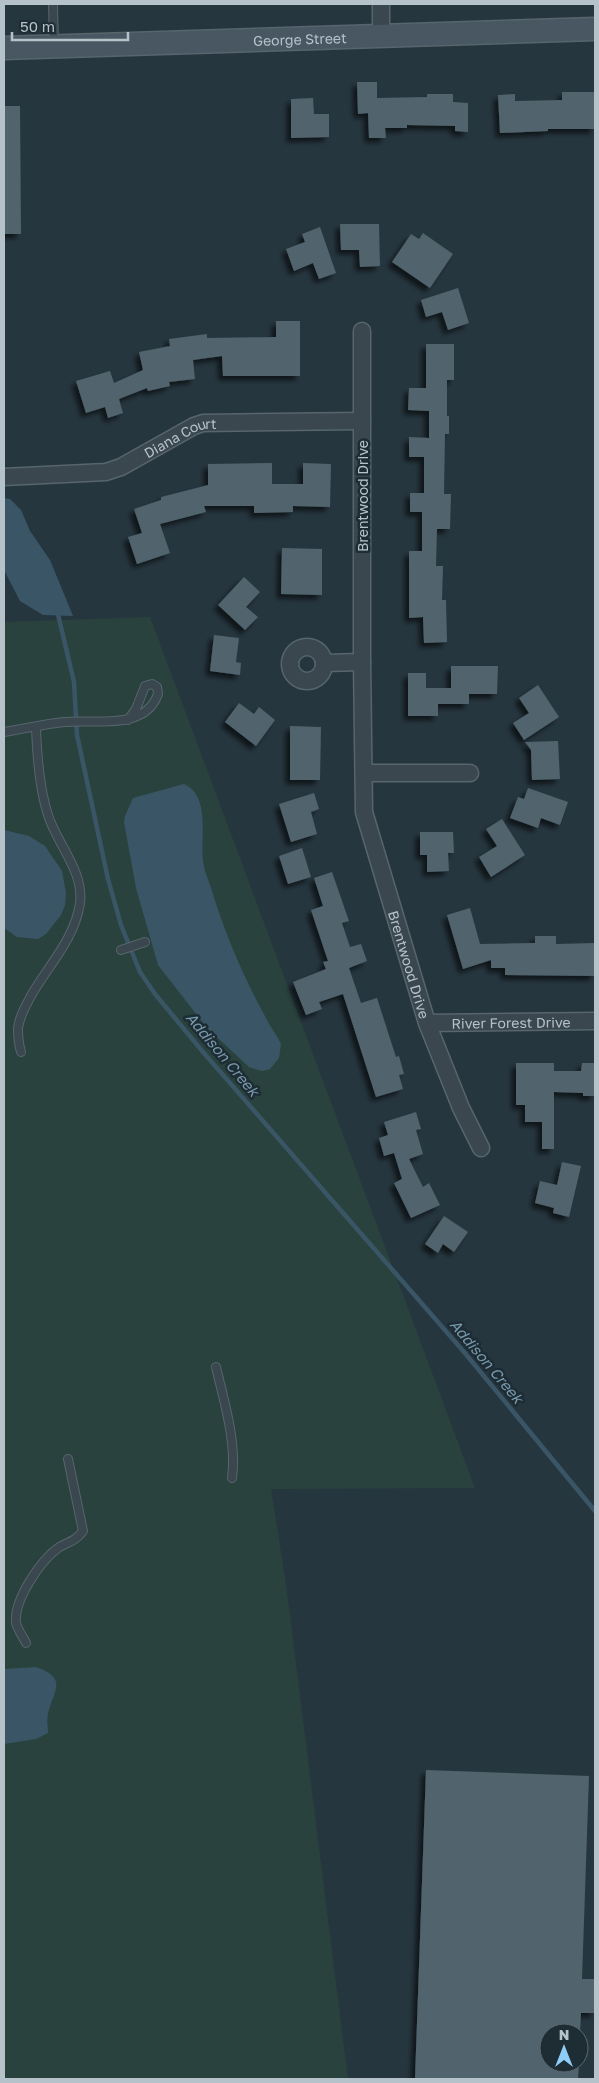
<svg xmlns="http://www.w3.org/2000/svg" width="599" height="2083" font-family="'Golos Text',sans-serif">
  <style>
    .green { fill: #29423e }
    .water { fill: #3a5666 }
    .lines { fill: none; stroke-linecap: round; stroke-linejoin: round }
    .stream { stroke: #3a5666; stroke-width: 4.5 }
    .building { fill: #51636c; filter: url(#shadow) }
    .lane-casing { stroke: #57656d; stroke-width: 10 }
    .street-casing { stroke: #57656d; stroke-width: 19 }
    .secondary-casing { stroke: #57656d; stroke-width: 25 }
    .lane { stroke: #3a474f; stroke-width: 8 }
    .street { stroke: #3a474f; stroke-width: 16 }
    .secondary { stroke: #485762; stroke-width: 22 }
    .labels { text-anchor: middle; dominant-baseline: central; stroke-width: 5; stroke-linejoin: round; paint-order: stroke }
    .street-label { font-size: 14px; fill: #b6c2ca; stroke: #1e2c34 }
    .water-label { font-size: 15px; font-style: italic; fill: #7799ac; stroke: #1e2c34 }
  </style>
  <defs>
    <filter id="shadow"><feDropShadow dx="-4.5" dy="4.5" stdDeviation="2.5" flood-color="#0009"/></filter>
  </defs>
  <rect width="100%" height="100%" fill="#26363f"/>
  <path class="green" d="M 150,617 L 475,1488 L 271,1489 L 286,1584 L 348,2079 L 4,2079 L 4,622 Z"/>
  <g class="water">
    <path d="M 4,498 L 10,499 L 21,510 L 30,531 L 50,560 L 73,616 L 43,615 L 20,601 L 4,570 Z"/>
    <path d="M 184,784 C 211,796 200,838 203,861 C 204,871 209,881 212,891 C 225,934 244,978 266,1018 C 270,1027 277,1035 281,1044 L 279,1058 L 270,1069 L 262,1071 L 249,1067 L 207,1028 L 158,965 L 136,888 L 124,822 L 125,816 L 133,798 Z"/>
    <path d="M 4,830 L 29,836 L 45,846 L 62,871 L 66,893 L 65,905 L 61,915 L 46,934 L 38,939 L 17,937 L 4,928 Z"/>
    <path d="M 36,1667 C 66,1678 56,1687 49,1710 C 46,1717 48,1725 48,1733 L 36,1739 L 4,1744 L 4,1669 Z"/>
  </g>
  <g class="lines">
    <path class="stream" d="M 57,610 L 74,682 L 77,735 L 108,879 L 121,925 L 140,972 L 155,994 L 203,1052 L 464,1352 L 595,1511"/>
  </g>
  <g class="building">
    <path d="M 357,82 L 377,82 L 377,98 L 427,97 L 427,94 L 453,94 L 453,102 L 468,103 L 468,132 L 455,131 L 455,126 L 407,125 L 407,128 L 385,128 L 386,138 L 369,138 L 368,113 L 358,114 Z"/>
    <path d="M 562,92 L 595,92 L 595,129 L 548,129 L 548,131 L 500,133 L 498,95 L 515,94 L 515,101 L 562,100 Z"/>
    <path d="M 313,98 L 314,114 L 329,114 L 329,137 L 291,138 L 291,99 Z"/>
    <path d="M 4,106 L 20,106 L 21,234 L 4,234 Z"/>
    <path d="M 340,224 L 379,224 L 380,266 L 360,267 L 359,250 L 341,250 Z"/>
    <path d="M 320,227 L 336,273 L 319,279 L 313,263 L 294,271 L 286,249 L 305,242 L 302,234 Z"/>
    <path d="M 423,233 L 453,254 L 430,288 L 392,262 L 411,234 L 419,239 Z"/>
    <path d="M 458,288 L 469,323 L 448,330 L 442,312 L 426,317 L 421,300 Z"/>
    <path d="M 276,321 L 300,321 L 300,376 L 223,376 L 222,356 L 193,360 L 195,379 L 169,382 L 170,386 L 148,391 L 147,388 L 119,399 L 123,413 L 108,418 L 105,407 L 86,413 L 76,381 L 110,371 L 114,383 L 143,370 L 139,352 L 170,346 L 169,339 L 207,334 L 207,338 L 276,337 Z"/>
    <path d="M 426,344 L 454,344 L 454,380 L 447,380 L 447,416 L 449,416 L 449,434 L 445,434 L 444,494 L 451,494 L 450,529 L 437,529 L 436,566 L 443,566 L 442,600 L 446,600 L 447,642 L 424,643 L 423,617 L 409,618 L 409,551 L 422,551 L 422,512 L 410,512 L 410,493 L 424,493 L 424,457 L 409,457 L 409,437 L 429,438 L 429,411 L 408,410 L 409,388 L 426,388 Z"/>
    <path d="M 272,463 L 272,484 L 303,484 L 303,463 L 331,464 L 330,507 L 293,506 L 293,512 L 254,513 L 254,506 L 204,506 L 206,512 L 160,524 L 170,553 L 137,564 L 128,537 L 142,533 L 134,509 L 161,500 L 161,497 L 208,485 L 208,464 Z"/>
    <path d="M 282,548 L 322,549 L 322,595 L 281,594 Z"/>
    <path d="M 244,577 L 260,592 L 246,607 L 258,617 L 245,630 L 218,605 Z"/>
    <path d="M 214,635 L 239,638 L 236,662 L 241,663 L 240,675 L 210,671 Z"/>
    <path d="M 451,666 L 498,666 L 497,694 L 469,694 L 469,704 L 438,704 L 438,716 L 408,716 L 408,673 L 426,673 L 426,688 L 451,688 Z"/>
    <path d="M 538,685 L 559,717 L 524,740 L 513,723 L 529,713 L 519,698 Z"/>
    <path d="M 239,703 L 254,714 L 259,707 L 275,720 L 256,746 L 225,722 Z"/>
    <path d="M 290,726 L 321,727 L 320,780 L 290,780 Z"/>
    <path d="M 558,741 L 560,779 L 532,780 L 531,750 L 525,742 Z"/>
    <path d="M 528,788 L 568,802 L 560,825 L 541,818 L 538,828 L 510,818 L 518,797 L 524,799 Z"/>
    <path d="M 314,793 L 319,809 L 311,812 L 317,834 L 291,842 L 279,804 Z"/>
    <path d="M 502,819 L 525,855 L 491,877 L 479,857 L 497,846 L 486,829 Z"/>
    <path d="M 420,832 L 453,832 L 454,853 L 448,853 L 449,871 L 427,872 L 427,855 L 420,855 Z"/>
    <path d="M 302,848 L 311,877 L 288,884 L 279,856 Z"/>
    <path d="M 332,872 L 349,921 L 342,923 L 350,947 L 361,944 L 367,961 L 349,968 L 361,1003 L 377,998 L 396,1057 L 399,1056 L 404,1074 L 399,1075 L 403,1089 L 376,1097 L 343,994 L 319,1002 L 322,1009 L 306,1015 L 293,982 L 326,969 L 323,962 L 328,961 L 311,910 L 323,906 L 314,878 Z"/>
    <path d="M 470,908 L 480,944 L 535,943 L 535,936 L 556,936 L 556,944 L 595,943 L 595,976 L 505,975 L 505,968 L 491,968 L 491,960 L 463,969 L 447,915 Z"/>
    <path d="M 516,1063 L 554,1063 L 554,1071 L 581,1071 L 582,1063 L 595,1063 L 595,1096 L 583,1096 L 583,1093 L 554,1092 L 554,1149 L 542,1149 L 542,1122 L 525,1122 L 525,1105 L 516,1105 Z"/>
    <path d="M 416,1112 L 421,1129 L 416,1130 L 423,1154 L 409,1159 L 423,1187 L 429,1183 L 440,1205 L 411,1218 L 394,1183 L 402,1179 L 394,1153 L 384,1156 L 379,1138 L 388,1135 L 384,1122 Z"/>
    <path d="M 562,1162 L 581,1166 L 569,1217 L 553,1213 L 554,1208 L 535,1203 L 540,1181 L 557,1185 Z"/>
    <path d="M 444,1216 L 468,1232 L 454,1252 L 443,1244 L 438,1253 L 425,1244 Z"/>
    <path d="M 426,1770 L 589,1776 L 582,1979 L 595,1979 L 595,2013 L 581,2013 L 580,2033 L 549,2033 L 549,2063 L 579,2063 L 578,2079 L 415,2079 Z"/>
  </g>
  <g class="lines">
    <g class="lane-casing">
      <g id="lane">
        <path d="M 53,4 L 54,45"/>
        <path d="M 4,732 C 24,729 44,724 65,722 C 95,719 145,731 158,694 L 157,687 L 152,684 L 145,686 L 136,709 L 128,720"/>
        <path d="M 121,950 L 145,942"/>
        <path d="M 21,1052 C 19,1045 18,1037 18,1029 C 19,1017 26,1005 32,994 C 49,965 75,938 80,903 C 84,871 57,844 48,815 C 39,788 37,755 36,728"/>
        <path d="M 216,1367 C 224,1401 237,1443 232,1478"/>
        <path d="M 26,1643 C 23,1636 17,1630 16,1622 C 14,1600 40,1561 58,1548 C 68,1541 74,1543 83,1531 L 68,1459"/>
      </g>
    </g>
    <g class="street-casing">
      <g id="street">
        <path d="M 381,37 L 381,4"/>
        <path id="s1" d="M 362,331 L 362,662 L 364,812 L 427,1023 L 461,1108 L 481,1148"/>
        <path id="s2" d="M 4,477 L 106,472 L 121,467 L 194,426 L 203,423 L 362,421"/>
        <circle cx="307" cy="664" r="17"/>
        <path d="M 324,663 L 362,662"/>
        <path d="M 364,773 L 470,773"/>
        <path id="s3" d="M 427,1023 L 595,1021"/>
      </g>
    </g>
    <g class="secondary-casing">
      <g id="secondary">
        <path id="s4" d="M 4,48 L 595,29"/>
      </g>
    </g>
    <use href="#lane" class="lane"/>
    <use href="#street" class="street"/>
    <use href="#secondary" class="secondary"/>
  </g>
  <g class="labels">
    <g class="street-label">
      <text stroke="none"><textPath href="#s4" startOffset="296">George Street</textPath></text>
      <text stroke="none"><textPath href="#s2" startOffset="185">Diana Court</textPath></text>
      <text transform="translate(362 496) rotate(-90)">Brentwood Drive</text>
      <text stroke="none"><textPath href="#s1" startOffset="640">Brentwood Drive</textPath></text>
      <text stroke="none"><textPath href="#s3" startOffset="84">River Forest Drive</textPath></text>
    </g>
    <g class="water-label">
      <text transform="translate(223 1054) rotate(50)">Addison Creek</text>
      <text transform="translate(487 1361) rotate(50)">Addison Creek</text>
    </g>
  </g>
  <rect width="599" height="2083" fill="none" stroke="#b6c2ca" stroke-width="10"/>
  <g transform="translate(564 2048)"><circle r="24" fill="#1e2c34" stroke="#5b6870"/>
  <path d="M0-4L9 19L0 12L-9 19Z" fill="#8fcdf6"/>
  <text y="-8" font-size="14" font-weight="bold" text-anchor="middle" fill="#b6c2ca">N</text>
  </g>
  <path d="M12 32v8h116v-8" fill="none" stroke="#b6c2ca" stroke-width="2.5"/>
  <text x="20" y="32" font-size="15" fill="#b6c2ca" stroke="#1e2c34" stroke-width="4" paint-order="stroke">50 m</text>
</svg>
